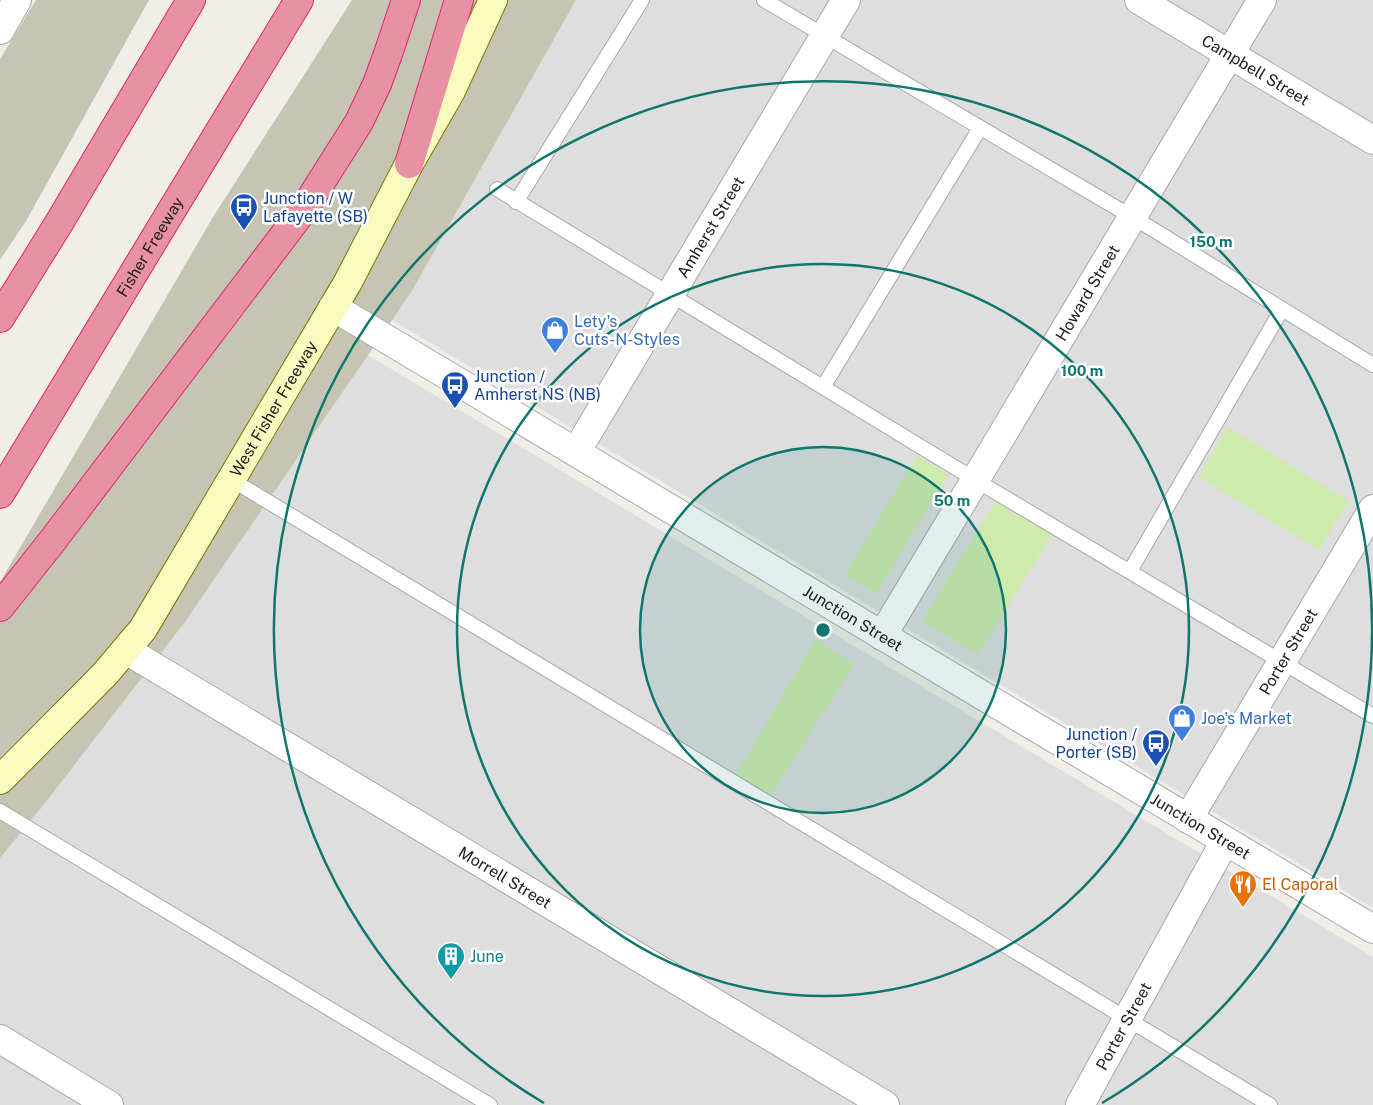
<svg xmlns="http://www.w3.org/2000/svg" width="1373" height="1105" font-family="'Public Sans',sans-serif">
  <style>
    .residential { fill: #dfdede }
    .construction { fill: #c6c5b3 }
    .grass { fill: #ceebae }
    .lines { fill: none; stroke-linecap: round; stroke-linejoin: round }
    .service-casing { stroke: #a8a8a8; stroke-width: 16 }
    .minor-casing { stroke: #a8a8a8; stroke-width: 30 }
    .tertiary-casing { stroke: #a8a8a8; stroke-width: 30 }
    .secondary-casing { stroke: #737b05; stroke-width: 30 }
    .motorway-casing { stroke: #dc286c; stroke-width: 30 }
    .service { stroke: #fff; stroke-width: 14 }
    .minor { stroke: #fff; stroke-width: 28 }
    .tertiary { stroke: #fff; stroke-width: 28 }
    .secondary { stroke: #f9fabd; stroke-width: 28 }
    .motorway { stroke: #e890a4; stroke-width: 28 }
    .ring { fill: none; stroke: #0f766e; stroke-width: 2.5 }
    .labels { text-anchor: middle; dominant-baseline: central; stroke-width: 5; stroke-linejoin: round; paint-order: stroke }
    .street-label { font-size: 16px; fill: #212121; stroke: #fff }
    .transit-label { font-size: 16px; fill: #164399; stroke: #fff; text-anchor: start }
    .shop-label { font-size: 16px; fill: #366cbe; stroke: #fff; text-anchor: start }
    .food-label { font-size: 16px; fill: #c56008; stroke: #fff; text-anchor: start }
    .culture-label { font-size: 16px; fill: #0d838f; stroke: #fff; text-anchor: start }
    .centre { fill: #0f766e; stroke: #fff; stroke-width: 2.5 }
    .ring-label { font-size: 15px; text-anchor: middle; font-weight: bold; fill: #0f766e; stroke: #fff; stroke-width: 5; stroke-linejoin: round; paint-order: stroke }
  </style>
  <rect width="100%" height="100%" fill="#f1eee8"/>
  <g class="residential">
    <path d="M 576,0 L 1373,0 L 1373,908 L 392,320 L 412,291 Z"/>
    <path d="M 368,355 L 1373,957 L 1373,1105 L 0,1105 L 0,858 L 42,807 L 185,622 Z"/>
  </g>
  <g class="construction">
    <path d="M 36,0 L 149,0 L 26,221 L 0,260 L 0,59 Z"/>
    <path d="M 352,0 L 576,0 L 412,291 L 185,622 L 42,807 L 0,858 L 0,582 L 213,217 Z"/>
  </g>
  <g class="grass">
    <path d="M 1228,427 L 1349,501 L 1319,550 L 1198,477 Z"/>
    <path d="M 917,455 L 948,474 L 876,594 L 845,575 Z"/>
    <path d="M 996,501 L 1052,535 L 978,655 L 922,621 Z"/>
    <path d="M 816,639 L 855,664 L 770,796 L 736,774 Z"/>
  </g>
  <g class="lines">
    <g class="service-casing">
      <g id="service">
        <path d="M 764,0 L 1149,227 L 1373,365"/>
        <path d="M 497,189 L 992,490 L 1373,716"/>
        <path d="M 516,202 L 642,0"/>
        <path d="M 823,387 L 980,128"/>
        <path d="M 232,480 L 1270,1105"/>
        <path d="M 1130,571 L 1282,309"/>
        <path d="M 0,811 L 490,1105"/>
      </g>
    </g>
    <g class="minor-casing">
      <g id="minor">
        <path id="s1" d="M 1139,0 L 1373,140"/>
        <path d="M 0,30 L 17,0"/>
        <path id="s2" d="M 576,452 L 846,0"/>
        <path id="s3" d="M 882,636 L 1262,0"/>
        <path id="s4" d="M 126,650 L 885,1105"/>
        <path id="s5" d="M 1188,819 L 1373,509"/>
        <path d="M 0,1039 L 109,1105"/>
        <path id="s6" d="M 1080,1105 L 1225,841"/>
      </g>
    </g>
    <g class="tertiary-casing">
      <g id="tertiary">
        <path id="s7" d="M 333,307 L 1373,929"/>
      </g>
    </g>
    <g class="secondary-casing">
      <g id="secondary">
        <path id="s8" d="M 0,780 L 105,674 L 143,629 L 348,282 L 409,164 L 451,91 L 493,0"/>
      </g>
    </g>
    <g class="motorway-casing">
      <g id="motorway">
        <path d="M 409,164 L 459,0"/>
        <path d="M 0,318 L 59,223 L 191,0"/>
        <path id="s9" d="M 0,494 L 299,0"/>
        <path d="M 0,607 L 53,540 L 304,209 L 359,122 L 377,84 L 389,51 L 406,0"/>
      </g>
    </g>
    <use href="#service" class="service"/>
    <use href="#minor" class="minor"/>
    <use href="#tertiary" class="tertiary"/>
    <use href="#secondary" class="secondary"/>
    <use href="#motorway" class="motorway"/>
  </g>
  <circle cx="823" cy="630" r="183" fill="#0f766e" fill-opacity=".12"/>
  <g class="ring">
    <circle cx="823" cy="630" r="183"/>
    <circle cx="823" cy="630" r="366"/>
    <path d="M544 1103A549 549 0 1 1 1102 1103"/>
  </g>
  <defs>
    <g id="bus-pin" transform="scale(1.4375)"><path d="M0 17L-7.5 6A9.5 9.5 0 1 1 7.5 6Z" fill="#1a4fb4" stroke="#fff"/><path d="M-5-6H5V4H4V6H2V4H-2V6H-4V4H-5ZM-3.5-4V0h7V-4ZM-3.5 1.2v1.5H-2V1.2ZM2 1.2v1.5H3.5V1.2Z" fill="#fff"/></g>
    <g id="shop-pin" transform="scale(1.4375)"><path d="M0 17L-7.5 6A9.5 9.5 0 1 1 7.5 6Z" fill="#3f7fe0" stroke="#fff"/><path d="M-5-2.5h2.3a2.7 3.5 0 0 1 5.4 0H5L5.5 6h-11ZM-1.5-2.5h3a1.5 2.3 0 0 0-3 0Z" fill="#fff"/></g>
    <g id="restaurant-pin" transform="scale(1.4375)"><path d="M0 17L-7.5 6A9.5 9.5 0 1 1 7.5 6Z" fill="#e8710a" stroke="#fff"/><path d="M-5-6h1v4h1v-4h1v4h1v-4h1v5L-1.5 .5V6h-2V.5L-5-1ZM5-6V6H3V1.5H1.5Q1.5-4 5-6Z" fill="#fff"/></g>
    <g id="building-pin" transform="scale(1.4375)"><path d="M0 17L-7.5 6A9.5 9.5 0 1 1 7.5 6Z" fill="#0f9aa8" stroke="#fff"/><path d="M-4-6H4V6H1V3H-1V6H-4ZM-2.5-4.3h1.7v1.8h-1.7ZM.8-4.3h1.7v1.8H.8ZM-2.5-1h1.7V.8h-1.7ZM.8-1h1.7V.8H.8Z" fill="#fff"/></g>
  </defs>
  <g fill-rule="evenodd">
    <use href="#bus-pin" x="244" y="207"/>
    <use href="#shop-pin" x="555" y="330"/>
    <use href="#bus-pin" x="455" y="385"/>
    <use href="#shop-pin" x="1182" y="718"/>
    <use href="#bus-pin" x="1156" y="743"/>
    <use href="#restaurant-pin" x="1243" y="884"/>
    <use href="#building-pin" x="451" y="956"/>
  </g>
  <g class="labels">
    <g class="street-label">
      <text stroke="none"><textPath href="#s1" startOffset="136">Campbell Street</textPath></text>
      <text stroke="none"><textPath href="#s2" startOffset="262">Amherst Street</textPath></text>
      <text stroke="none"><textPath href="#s9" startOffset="289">Fisher Freeway</textPath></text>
      <text stroke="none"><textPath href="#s3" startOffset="400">Howard Street</textPath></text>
      <text stroke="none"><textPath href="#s8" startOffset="464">West Fisher Freeway</textPath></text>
      <text stroke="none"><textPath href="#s7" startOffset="606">Junction Street</textPath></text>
      <text stroke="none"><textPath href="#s5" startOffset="195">Porter Street</textPath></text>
      <text stroke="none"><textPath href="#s7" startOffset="1011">Junction Street</textPath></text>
      <text stroke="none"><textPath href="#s4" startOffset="442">Morrell Street</textPath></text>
      <text stroke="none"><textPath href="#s6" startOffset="90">Porter Street</textPath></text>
    </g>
    <g class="transit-label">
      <text x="263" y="198">Junction / W<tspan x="263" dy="18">Lafayette (SB)</tspan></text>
      <text x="474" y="376">Junction /<tspan x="474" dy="18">Amherst NS (NB)</tspan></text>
      <text x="1137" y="734" text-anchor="end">Junction /<tspan x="1137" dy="18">Porter (SB)</tspan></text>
    </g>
    <g class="shop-label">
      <text x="574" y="321">Lety's<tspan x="574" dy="18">Cuts-N-Styles</tspan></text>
      <text x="1201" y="718">Joe's Market</text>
    </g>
    <g class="food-label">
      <text x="1262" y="884">El Caporal</text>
    </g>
    <g class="culture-label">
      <text x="470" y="956">June</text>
    </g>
  </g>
  <circle cx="823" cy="630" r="8" class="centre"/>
  <g class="ring-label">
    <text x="1211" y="247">150 m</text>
    <text x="1082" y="376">100 m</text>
    <text x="952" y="506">50 m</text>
  </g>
</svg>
